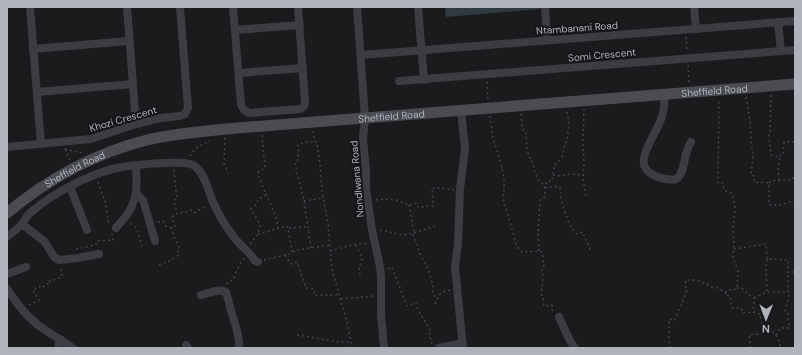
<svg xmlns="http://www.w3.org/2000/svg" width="802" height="355" font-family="'DM Sans',sans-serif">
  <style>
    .water { fill: #303b41 }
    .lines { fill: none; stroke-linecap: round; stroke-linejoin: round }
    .path { stroke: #424449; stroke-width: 1.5; stroke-dasharray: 2 3; stroke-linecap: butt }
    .street { stroke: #3c3d42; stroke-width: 8 }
    .secondary { stroke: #4a4c52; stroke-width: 11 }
    .labels { text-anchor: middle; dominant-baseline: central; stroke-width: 4; stroke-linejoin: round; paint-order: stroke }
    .street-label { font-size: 10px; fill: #aeb3bc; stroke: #161618 }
  </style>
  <rect width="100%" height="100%" fill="#1b1b1d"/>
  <path class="water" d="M 445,7 L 541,7 L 541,9 L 446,17 Z"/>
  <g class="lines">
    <g class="path">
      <path d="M 686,37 L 687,51"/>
      <path d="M 688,65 L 689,83"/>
      <path d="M 487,82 L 488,100"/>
      <path d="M 771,95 L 770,133 L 769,135 L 771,155 L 780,157 L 781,155 L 783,155 L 784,142 L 795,142"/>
      <path d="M 746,97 L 750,120 L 751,133 L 751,139 L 753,155 L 751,175 L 754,176 L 754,182 L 769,183 L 769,205 L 779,205 L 790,202 L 795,202"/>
      <path d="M 584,109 L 583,146 L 584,163 L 583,178 L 586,197"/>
      <path d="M 521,114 L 522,127 L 525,133 L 526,133 L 527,149 L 529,157 L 532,160 L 535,173 L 539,181 L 544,185 L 545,187 L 560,187 C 561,203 566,221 576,234 L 583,232 C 585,241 589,243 590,251"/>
      <path d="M 490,116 C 491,123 492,131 493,138 C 497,152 503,166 504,181 C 505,189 501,201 506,208 L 517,247 L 522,252 L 539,251 L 542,252 L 544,266 L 542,268 L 543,280 L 541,293 L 542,298 L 543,299 L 544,306 L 552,305 L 552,310 L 554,312"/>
      <path d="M 313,131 L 315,141 L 317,144 L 320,164 L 322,191 L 328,223 L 331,261 L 333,273 L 347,322 L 352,348"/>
      <path d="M 225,138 L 224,164 L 228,173"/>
      <path d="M 65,149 L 83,153"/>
      <path d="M 65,149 L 70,160"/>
      <path d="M 190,156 L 196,148 L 209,141 L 209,140"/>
      <path d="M 174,170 C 175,180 176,189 177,199 L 174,200 L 177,213"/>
      <path d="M 553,175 L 556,176 L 573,174 L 583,175"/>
      <path d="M 779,180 L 778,168 L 780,157"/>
      <path d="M 98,182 L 105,201 L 109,225"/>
      <path d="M 769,183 L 771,181 L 791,180 L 793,179 L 793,177 L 795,177"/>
      <path d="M 266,194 L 276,217 L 278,228"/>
      <path d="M 376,200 L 384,199 L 396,200 L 409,205 L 417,203 L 418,207 L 433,206 L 432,188 L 441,188 L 454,190"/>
      <path d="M 304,201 L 318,199 L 323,197"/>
      <path d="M 409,205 L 414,232 L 413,234 L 421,256 L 428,268 L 433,286 L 433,293 L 435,297 L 437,299"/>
      <path d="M 158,222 L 163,221 L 166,226 L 172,228 L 175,226 L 172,217 C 178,212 183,213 191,210 L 194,213 L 206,206"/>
      <path d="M 131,223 L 137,229 L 142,246"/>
      <path d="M 289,228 L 306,227 L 308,225"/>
      <path d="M 380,230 L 398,234 L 407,235 L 436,226"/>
      <path d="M 258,234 L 287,226 L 288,228 L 292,252"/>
      <path d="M 250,244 L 258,234 L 260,224 L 251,209 L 257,204 L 258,200 L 266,194 L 258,175 L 259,171 L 265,168 L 262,135"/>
      <path d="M 356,245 L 362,257 L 362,261 L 359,267 L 360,275"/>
      <path d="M 311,248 L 304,201 L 295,164 L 298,162 L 297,159 L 299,153 L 298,145 L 303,143 L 315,141"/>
      <path d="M 734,249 L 766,244 L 767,259 L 788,260 L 788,272 L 795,272"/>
      <path d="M 77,250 L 77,249 L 95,245 L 98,243 L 98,241 L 113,240 L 112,234"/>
      <path d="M 330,251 L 352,245 L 367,243"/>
      <path d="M 539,251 L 538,233 L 540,200 L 545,197 L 545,187 L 547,181 L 552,181 L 554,166 L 560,160 L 562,157 L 565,143 L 567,141 L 569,121 L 566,110"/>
      <path d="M 285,255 L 291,264 L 297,262 L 306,288 L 314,289 L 314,295 L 339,295"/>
      <path d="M 264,260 L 289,254 L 292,252 L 297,250 L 330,245"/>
      <path d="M 159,265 L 169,261 L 179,255 L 178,250 L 179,247 L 174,237 L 172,228"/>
      <path d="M 388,269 L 392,267 L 407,306 L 416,303 L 418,310 L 430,329 L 430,332 L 429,332 L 432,344"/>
      <path d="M 227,284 L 228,282 L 234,279 C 234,274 241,262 244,258"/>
      <path d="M 737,288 L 742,288 L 751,297 L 754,298 L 754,302 L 753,312 L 760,314 L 761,322 C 769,328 781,337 780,348 L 781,348"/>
      <path d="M 767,291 L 766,268 L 767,259"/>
      <path d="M 726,292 L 725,295 L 730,296 L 732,308 L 741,308 L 743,313 L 753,312"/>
      <path d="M 754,298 L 767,292 L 788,292 L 788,272"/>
      <path d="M 341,299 L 373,296"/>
      <path d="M 435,304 C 439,294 440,292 451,290"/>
      <path d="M 29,305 L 39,300 L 33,290 L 39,286 L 41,288 L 48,284 L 47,282 L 62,277 L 61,267"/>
      <path d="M 297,335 L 340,342 L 350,342"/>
      <path d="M 776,335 L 780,328 L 789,328 L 788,314 L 785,311 L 789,296 L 788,292"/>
      <path d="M 671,348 L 669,340 L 669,319 L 675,320 L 687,290 L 685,286 L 686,280 L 692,280 L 699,281 L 702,283 L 707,284 L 711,287 L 715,287 L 726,292 L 727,290 L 734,290 L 737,288 L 738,271 L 733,258 L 734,245 L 733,227 L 735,209 L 734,199 L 731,193 L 724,190 L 723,183 L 718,183 L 719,100"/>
      <path d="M 751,348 L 749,335 L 765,333 L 771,330"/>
    </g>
    <g class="street">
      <path d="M 30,7 L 41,144"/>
      <path d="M 127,7 L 136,124"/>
      <path d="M 233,7 L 241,105 L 244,110 L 249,113 L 301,109 L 304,106 L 305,103 L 298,7"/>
      <path d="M 357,7 L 365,118 L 363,138 L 366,171 L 366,189 L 372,230 L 380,267 L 381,277 L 381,315 L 384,348"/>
      <path d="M 418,7 L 424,80"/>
      <path d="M 545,7 L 547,40"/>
      <path d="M 694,7 L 696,29"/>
      <path d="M 778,22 L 781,51"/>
      <path d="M 235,30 L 300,25"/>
      <path d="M 33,49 L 129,41"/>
      <path d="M 361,55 L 795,21"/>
      <path d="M 239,73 L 303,68"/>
      <path d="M 399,81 L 795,50"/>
      <path d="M 37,92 L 133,84"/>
      <path d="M 664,95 C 665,102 664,109 662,116 C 659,129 641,152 644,165 C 646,171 652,175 658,177 C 662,178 671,181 676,179 C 684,175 684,158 687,151 C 688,148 689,145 691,142"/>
      <path d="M 461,111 L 465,148 L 464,157 L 460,189 L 458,244 L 455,267 L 463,348"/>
      <path d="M 7,147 L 91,139 L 136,124 L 161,118 L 180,116 L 185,114 L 188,108 L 180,7"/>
      <path d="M 70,187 L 87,230"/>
      <path d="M 136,193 L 143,200 L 155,241"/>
      <path d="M 22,224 L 45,242 L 54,257 L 59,260 L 78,258 L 99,254"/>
      <path d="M 116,228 C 119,224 123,220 126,216 C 138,200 137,184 136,166"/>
      <path d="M 7,237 C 12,233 17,229 21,225 C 23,223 24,220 26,218 C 28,214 31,212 35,209 C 54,193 88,175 113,169 C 129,165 147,164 164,163 C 172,163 190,161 196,167 C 206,176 208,191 213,202 C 219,216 227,229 237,241 C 244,249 249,251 255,261 L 258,262"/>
      <path d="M 7,274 L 26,267"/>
      <path d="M 7,289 C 16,302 25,315 38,325 C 49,333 61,340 73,348"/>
      <path d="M 201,295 C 209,293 219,288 226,292 C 229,301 230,309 233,317 C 236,328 240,336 239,348"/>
      <path d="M 559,317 L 570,341 L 575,348"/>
      <path d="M 186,345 L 188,348"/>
      <path d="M 58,348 L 60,339"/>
      <path d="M 439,348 L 463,343"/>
    </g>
    <path class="secondary" id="s1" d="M 7,213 C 48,179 95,153 147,140 C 176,133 207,131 237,128 L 795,84"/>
  </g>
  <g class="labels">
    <g class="street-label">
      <text transform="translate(577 28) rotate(-4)">Ntambanani Road</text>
      <text transform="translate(602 55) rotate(-5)">Somi Crescent</text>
      <text stroke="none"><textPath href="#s1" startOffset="729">Sheffield Road</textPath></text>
      <text stroke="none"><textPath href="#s1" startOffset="405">Sheffield Road</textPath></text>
      <text transform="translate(123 119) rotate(-16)">Khozi Crescent</text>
      <text stroke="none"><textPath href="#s1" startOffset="81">Sheffield Road</textPath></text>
      <text transform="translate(357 179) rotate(-95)">Nondlwana Road</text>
    </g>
  </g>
  <rect width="802" height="355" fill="none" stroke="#aeb3bc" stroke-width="16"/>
  <g transform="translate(766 319) rotate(181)" stroke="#161618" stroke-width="3" paint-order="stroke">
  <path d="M0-3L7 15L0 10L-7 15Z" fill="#aeb3bc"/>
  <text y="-6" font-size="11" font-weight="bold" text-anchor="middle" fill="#aeb3bc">N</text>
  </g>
</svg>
